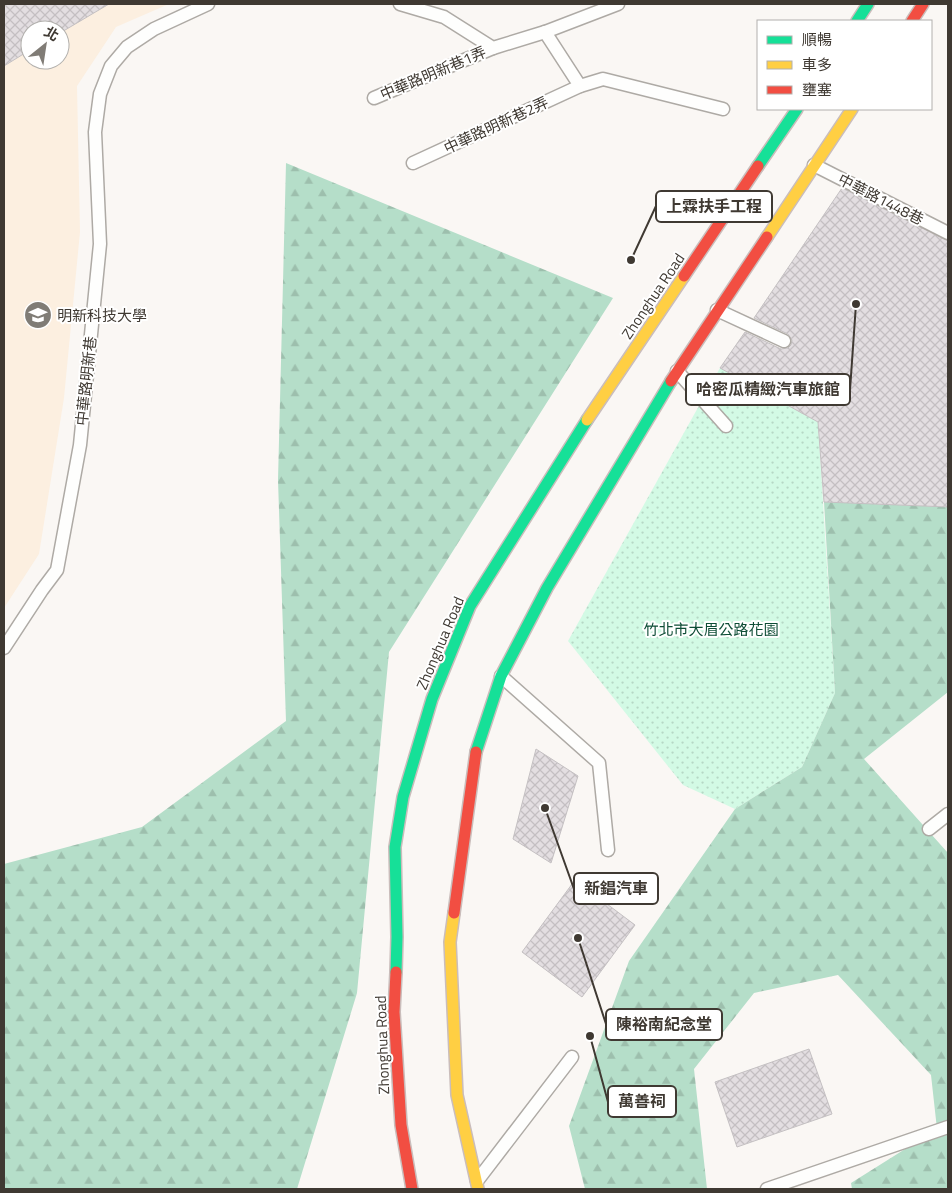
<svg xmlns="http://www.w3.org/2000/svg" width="952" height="1193" font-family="'Titillium Web','Noto Sans TC',sans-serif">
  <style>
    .built { fill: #fcefe0; fill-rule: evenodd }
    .grass { fill: url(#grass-dots) }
    .forest { fill: url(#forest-firs) }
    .building { fill: url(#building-cross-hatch); stroke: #c4c0c2 }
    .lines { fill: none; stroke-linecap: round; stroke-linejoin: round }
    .lane-casing { stroke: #aeaaa5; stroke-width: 15 }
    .fast-casing { stroke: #cabdbb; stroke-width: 14 }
    .slow-casing { stroke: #cabdbb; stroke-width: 14 }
    .jam-casing { stroke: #cabdbb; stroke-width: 14 }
    .lane { stroke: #fefefd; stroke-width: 12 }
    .fast { stroke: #16e098; stroke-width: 11 }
    .slow { stroke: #ffcf43; stroke-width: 11 }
    .jam { stroke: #f24e42; stroke-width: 11 }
    .labels { text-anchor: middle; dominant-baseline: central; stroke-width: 4; stroke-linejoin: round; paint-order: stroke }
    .street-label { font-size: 15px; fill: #3f3932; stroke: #fff }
    .poi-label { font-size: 15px; fill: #3f3932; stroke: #fff; text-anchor: start }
    .park-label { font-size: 15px; fill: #0e4d36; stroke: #fff }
    .leader { fill: none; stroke: #3f3932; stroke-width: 2 }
    .callout-dot { fill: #3f3932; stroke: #fff; stroke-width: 2 }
    .callout { fill: #fff; stroke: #3f3932; stroke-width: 2 }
    .callout-label { font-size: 16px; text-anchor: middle; font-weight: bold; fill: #3f3932 }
  </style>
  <defs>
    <pattern id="grass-dots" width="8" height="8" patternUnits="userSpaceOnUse" patternTransform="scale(1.25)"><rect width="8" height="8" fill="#d3fae5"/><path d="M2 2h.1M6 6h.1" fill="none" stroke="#b6d7c5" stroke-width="1.8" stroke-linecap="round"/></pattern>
    <pattern id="forest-firs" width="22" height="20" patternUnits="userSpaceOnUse" patternTransform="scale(1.25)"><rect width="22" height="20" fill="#b5dec9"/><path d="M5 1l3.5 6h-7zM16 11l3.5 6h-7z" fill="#9dbfad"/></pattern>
    <pattern id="building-cross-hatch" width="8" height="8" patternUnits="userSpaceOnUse" patternTransform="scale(1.25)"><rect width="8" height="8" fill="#e3dee1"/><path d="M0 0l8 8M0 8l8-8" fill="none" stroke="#c4bfc2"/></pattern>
  </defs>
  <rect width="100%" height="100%" fill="#faf7f4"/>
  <path class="built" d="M 4,4 L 169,4 L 116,27 L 77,86 L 80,232 L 64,398 L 39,554 L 4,608 ZM 30,30 L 60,30 L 60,60 L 30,60 Z"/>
  <path class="grass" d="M 720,368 L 818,422 L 835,693 L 802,767 L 735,809 L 683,785 L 568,641 Z"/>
  <g class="forest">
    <path d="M 286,163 L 613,298 L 389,652 L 357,993 L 297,1189 L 4,1189 L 4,864 L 142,827 L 286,721 L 278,480 Z"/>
    <path d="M 824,502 L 948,507 L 948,692 L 864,759 L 948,853 L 948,1189 L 852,1189 L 851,1183 L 937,1129 L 931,1075 L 838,975 L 754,993 L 694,1069 L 707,1189 L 585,1189 L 569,1126 L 629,961 L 735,809 L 802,767 L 835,693 Z"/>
  </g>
  <g class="building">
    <path d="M 4,4 L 109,4 L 60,33 L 60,30 L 30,30 L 30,50 L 4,66 Z"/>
    <path d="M 842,188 L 948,241 L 948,507 L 824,502 L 818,422 L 720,368 L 745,332 L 781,349 L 788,348 L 791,345 L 792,340 L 788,334 L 754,318 Z"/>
    <path d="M 536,749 L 578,776 L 551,863 L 513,839 Z"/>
    <path d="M 575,880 L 635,925 L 582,997 L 522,952 Z"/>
    <path d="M 809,1049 L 832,1114 L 737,1147 L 715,1082 Z"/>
  </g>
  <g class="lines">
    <g class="lane-casing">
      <g id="lane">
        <path d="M 400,4 L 444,17 L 493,48 L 545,32 L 618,4"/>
        <path d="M 545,32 L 580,86"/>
        <path d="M 374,98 L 493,48"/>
        <path d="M 413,163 L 580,86 L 603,79 L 723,109"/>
        <path d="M 814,165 L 948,233"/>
        <path d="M 717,310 L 784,341"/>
        <path d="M 677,371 L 726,426"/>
        <path d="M 4,648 L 42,590 L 57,570 L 80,445 L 100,244 L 95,132 L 100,94 L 111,66 L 127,47 L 154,29 L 208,4"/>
        <path d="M 501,676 L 599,763 L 608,850"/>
        <path d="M 929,829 L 948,814"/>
        <path d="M 477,1181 L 572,1057"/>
        <path d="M 767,1189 L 948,1127"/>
      </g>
    </g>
    <g class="fast-casing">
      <g id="fast">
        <path d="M 857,21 L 868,4"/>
        <path d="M 758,166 L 797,109"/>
        <path d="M 476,752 L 501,676 L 547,588 L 671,381"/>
        <path d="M 396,972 L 397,937 L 395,847 L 403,797 L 432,699 L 470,606 L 587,420"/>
      </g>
    </g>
    <g class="slow-casing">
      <g id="slow">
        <path d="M 767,237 L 852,109"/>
        <path d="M 587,420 L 684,276"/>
        <path d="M 454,913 L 450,942 L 457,1095 L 478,1189"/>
      </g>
    </g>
    <g class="jam-casing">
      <g id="jam">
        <path d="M 912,21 L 923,4"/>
        <path d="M 684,276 L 758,166"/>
        <path d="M 671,381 L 767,237"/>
        <path d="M 454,913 L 476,752"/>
        <path d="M 396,972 L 394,1012 L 401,1125 L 412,1189"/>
      </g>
    </g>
    <use href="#lane" class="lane"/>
    <use href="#fast" class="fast"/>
    <use href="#slow" class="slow"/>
    <use href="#jam" class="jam"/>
  </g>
  <defs>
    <g id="university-disc" transform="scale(1.4375)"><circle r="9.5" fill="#807c76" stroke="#fff"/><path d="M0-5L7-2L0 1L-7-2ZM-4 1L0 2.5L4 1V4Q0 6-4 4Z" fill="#fff"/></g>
  </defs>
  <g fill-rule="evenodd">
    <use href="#university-disc" x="38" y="315"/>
  </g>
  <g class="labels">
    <g class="street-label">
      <text transform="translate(433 73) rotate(-23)">中華路明新巷1弄</text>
      <text transform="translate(496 125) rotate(-25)">中華路明新巷2弄</text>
      <text transform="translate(881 199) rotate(27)">中華路1448巷</text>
      <text transform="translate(653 296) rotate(-56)">Zhonghua Road</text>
      <text transform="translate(86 381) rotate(-84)">中華路明新巷</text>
      <text transform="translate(440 643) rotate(-67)">Zhonghua Road</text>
      <text transform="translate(382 1045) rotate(-92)">Zhonghua Road</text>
    </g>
    <g class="poi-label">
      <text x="57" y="315">明新科技大學</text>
    </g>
    <g class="park-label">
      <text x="711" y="629">竹北市大眉公路花園</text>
    </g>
  </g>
  <path class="leader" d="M631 260L656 206M856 304L850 390M545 808L574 889M578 938L606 1024M590 1036L608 1102"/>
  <g class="callout-dot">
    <circle cx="631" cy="260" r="5"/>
    <circle cx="856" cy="304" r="5"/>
    <circle cx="545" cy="808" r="5"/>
    <circle cx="578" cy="938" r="5"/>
    <circle cx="590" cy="1036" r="5"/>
  </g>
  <g class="callout">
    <rect x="656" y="191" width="116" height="31" rx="5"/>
    <rect x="686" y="374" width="164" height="31" rx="5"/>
    <rect x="574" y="873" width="84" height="31" rx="5"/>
    <rect x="606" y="1009" width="116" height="31" rx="5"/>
    <rect x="608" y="1086" width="68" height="31" rx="5"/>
  </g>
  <g class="callout-label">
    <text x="714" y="212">上霖扶手工程</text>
    <text x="768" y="395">哈密瓜精緻汽車旅館</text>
    <text x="616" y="894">新錩汽車</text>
    <text x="664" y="1030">陳裕南紀念堂</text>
    <text x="642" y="1107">萬善祠</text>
  </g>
  <rect width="952" height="1193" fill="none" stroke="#3f3932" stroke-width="10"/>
  <rect x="757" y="20" width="175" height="90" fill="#ffffff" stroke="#b2b0ad"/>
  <rect x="767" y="36" width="25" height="8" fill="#16e098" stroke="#b2b0ad"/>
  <text x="802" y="45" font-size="15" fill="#3f3932">順暢</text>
  <rect x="767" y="61" width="25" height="8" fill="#ffcf43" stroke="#b2b0ad"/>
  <text x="802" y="70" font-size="15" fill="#3f3932">車多</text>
  <rect x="767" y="86" width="25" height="8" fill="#f24e42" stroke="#b2b0ad"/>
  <text x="802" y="95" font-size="15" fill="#3f3932">壅塞</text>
  <g transform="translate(45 45) rotate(30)"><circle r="24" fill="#ffffff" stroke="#b2b0ad"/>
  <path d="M0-4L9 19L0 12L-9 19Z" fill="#807c76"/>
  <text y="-8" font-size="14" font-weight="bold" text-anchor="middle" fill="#3f3932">北</text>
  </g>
</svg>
